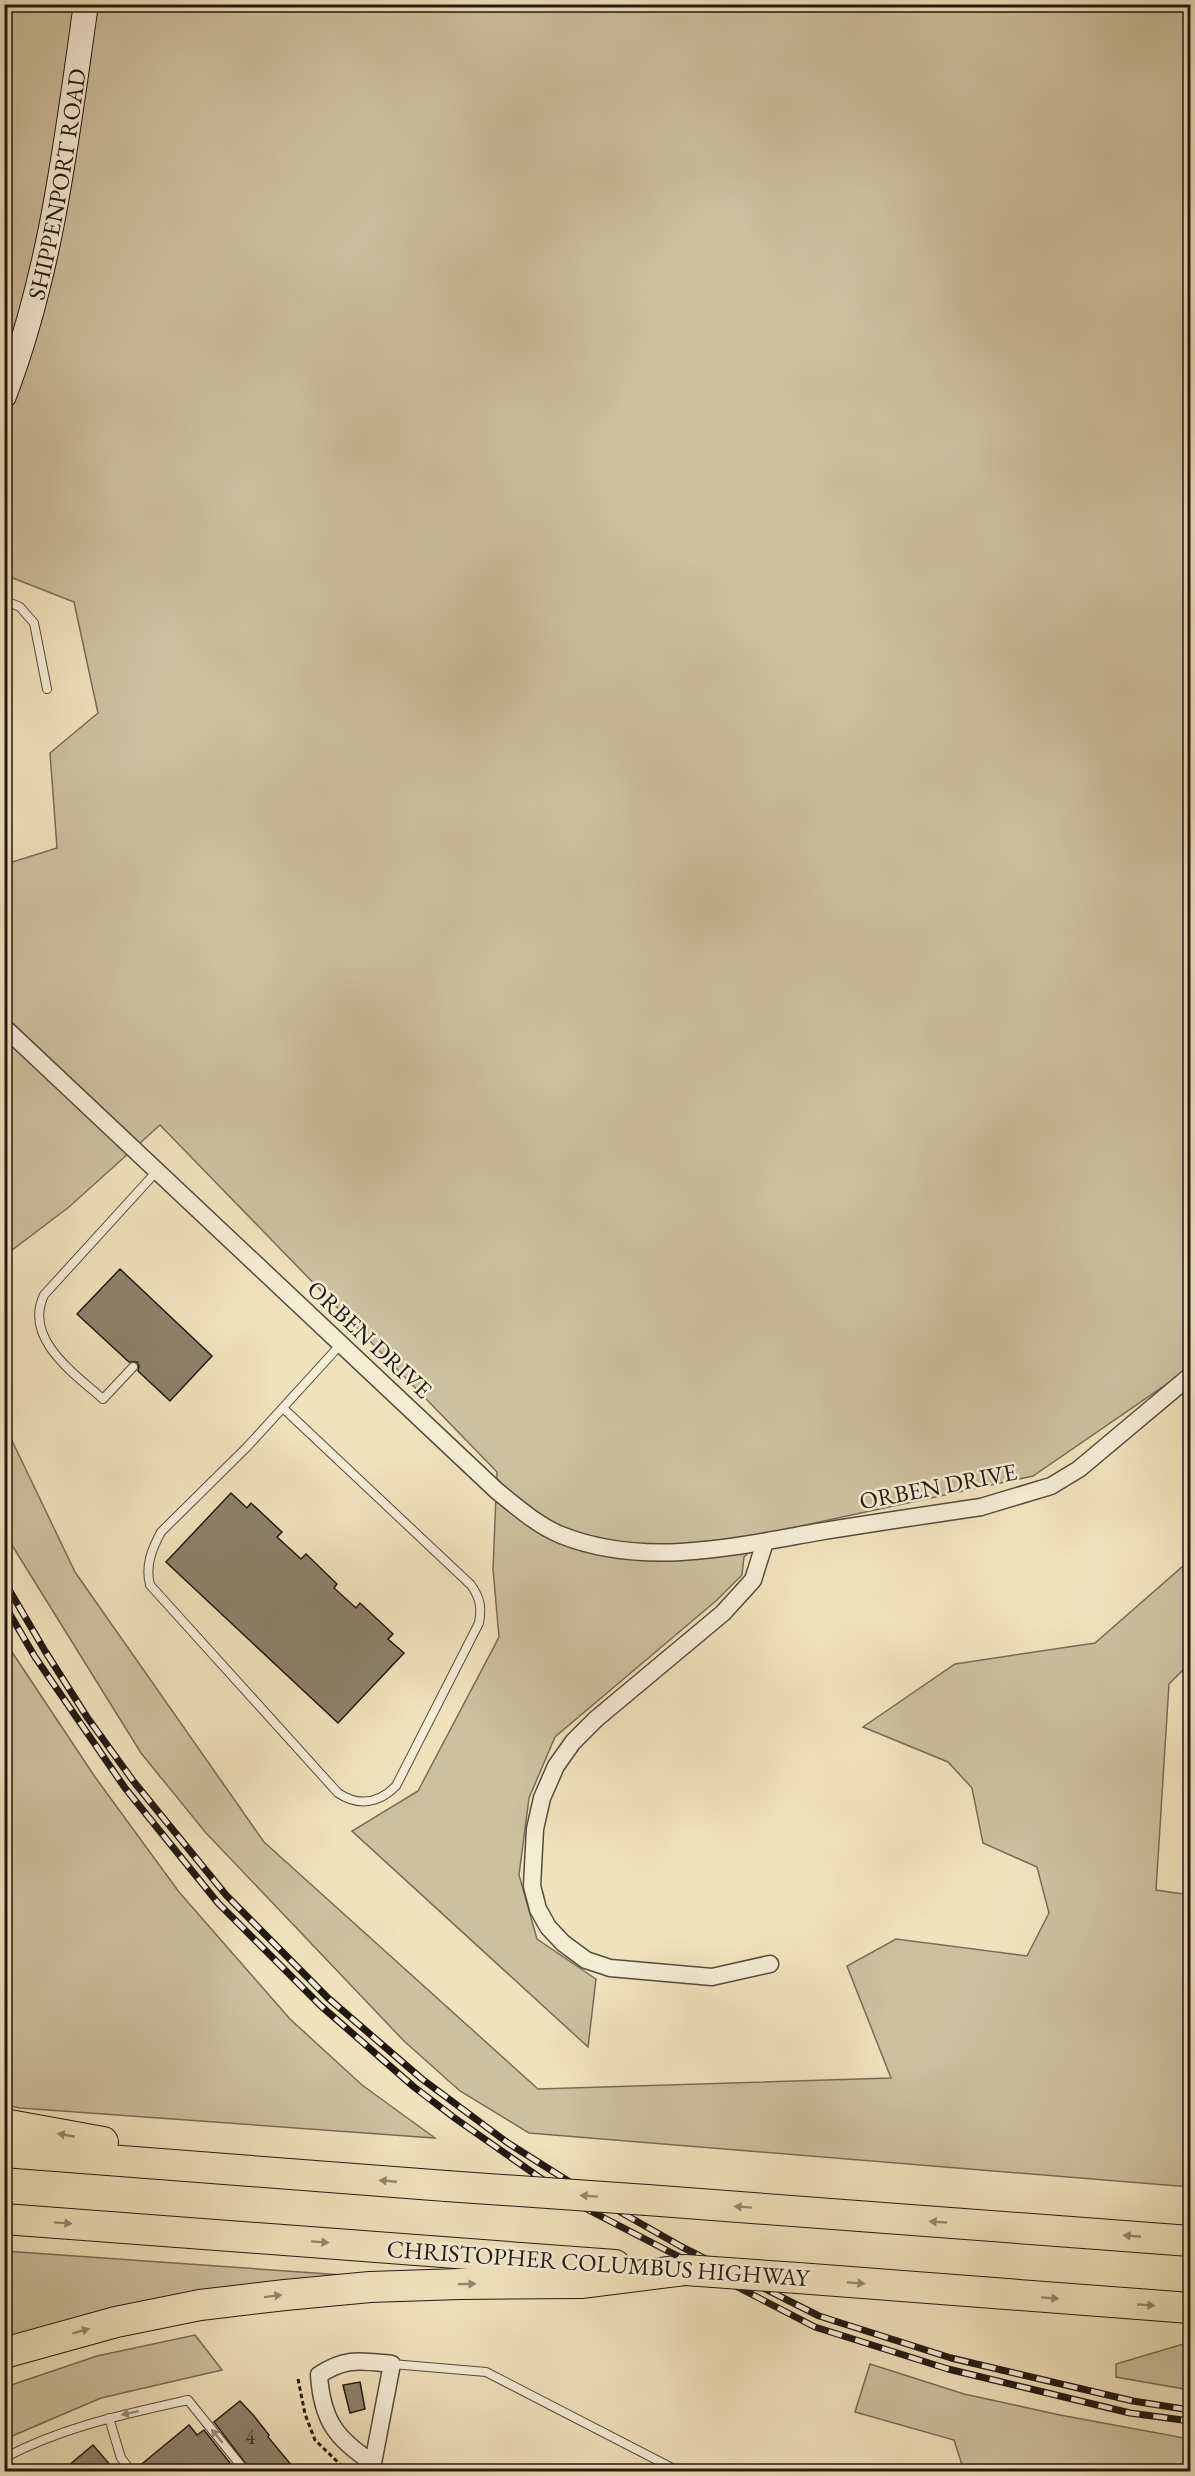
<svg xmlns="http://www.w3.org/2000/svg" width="1195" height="2476" font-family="'EB Garamond',serif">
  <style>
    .green { fill: #cdc09f; stroke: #786c56; stroke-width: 1.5 }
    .building { fill: #8d8269; stroke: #22190e; stroke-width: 1.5 }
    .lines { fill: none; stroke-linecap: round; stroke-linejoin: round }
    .lane-casing { stroke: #564b3a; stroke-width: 10 }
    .street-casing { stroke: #564b3a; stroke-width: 19 }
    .secondary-casing { stroke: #22190e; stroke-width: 26 }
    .highway-casing { stroke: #22190e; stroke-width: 32 }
    .path { stroke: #22190e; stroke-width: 3; stroke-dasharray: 4.5 3; stroke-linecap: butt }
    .lane { stroke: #f5ecd4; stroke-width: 8 }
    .street { stroke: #f5ecd4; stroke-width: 16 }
    .secondary { stroke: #f5ecd4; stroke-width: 24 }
    .highway { stroke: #f0e2bd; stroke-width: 30 }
    .rail-casing { stroke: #22190e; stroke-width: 7 }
    .rail { stroke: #f5ecd4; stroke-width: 4.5; stroke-dasharray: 14; stroke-linecap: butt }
    .highway-bridge-casing { stroke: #22190e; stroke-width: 32; stroke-linecap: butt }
    .highway-bridge { stroke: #f0e2bd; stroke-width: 30 }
    .oneway { fill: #93886e }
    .oneway2 { fill: #968d7b }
    .labels { text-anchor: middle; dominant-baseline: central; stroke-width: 5; stroke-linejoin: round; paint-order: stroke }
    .number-label { font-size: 21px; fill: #3d3325 }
    .street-label { font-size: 24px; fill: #22190e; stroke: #f5ecd4 }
  </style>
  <rect width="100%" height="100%" fill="#f0e2bd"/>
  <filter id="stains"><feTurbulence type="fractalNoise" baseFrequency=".00333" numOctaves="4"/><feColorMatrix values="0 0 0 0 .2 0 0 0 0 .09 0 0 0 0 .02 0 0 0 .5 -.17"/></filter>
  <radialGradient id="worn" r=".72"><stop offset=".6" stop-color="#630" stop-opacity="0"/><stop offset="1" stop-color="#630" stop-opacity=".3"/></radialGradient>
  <g class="green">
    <path d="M 5,5 L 1190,5 L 1190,1368 L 1033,1476 L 768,1533 L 744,1557 L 742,1575 L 717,1600 L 555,1737 L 529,1798 L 519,1875 L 537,1939 L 596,1979 L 588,2047 L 352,1831 L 418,1791 L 499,1637 L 493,1569 L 497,1472 L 160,1125 L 69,1207 L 12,1250 L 5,1235 L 5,870 L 6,864 L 57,848 L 50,753 L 98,713 L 74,602 L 5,575 Z"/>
    <path d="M 5,1426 L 75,1572 L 264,1842 L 538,2089 L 891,2078 L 847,1966 L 896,1939 L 1027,1956 L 1049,1913 L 1037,1867 L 983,1843 L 972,1788 L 948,1762 L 863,1727 L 955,1664 L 1095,1643 L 1190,1560 L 1190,1663 L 1169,1684 L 1156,1890 L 1190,1895 L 1190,2187 L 529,2133 L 460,2091 L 404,2041 L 206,1833 L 141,1753 L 5,1534 Z"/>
    <path d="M 4,1640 L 95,1777 L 179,1892 L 290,2019 L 362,2085 L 435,2138 L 20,2108 L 5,2105 Z"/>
    <path d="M 4,2251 L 357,2276 L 5,2341 Z"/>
    <path d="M 195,2335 L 222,2370 L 101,2398 L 5,2439 L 5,2387 L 97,2356 Z"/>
    <path d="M 1190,2342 L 1190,2390 L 1116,2377 L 1116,2364 Z"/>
    <path d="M 870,2364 L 964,2394 L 1060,2415 L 1190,2439 L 1190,2471 L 964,2471 L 954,2440 L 855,2412 Z"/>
  </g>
  <g class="building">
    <path d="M 120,1269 L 212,1356 L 170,1401 L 138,1371 L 139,1366 L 137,1362 L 129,1362 L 77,1314 Z"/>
    <path d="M 231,1493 L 247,1508 L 251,1503 L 282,1532 L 277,1537 L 301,1559 L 306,1554 L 337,1584 L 334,1588 L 356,1608 L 360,1603 L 393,1634 L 388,1639 L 404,1653 L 338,1723 L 166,1562 Z"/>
    <path d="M 360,2382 L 365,2409 L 350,2413 L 343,2385 Z"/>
    <path d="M 240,2401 L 254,2416 L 269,2435 L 268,2437 L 297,2472 L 252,2472 L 214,2422 Z"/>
    <path d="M 189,2425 L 197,2435 L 204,2430 L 237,2472 L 138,2472 L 137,2468 Z"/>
    <path d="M 93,2445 L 116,2472 L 61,2472 Z"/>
  </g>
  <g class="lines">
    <g class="lane-casing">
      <g id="lane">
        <path d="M 4,600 L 20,607 L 34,623 L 47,689"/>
        <path d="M 133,1367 L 103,1399 C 75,1374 23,1339 44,1295 L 157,1171"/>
        <path d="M 283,1408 L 471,1585 C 480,1598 482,1607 479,1623 L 396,1786 C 379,1803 359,1807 338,1793 L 150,1585 C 145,1565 152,1549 161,1532 L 247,1447 L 341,1344"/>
        <path d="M 392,2364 L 486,2372 L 680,2472"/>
        <path d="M 109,2418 L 121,2458 L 132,2472"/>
        <path d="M 4,2458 C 62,2427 125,2414 188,2400 L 246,2472"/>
        <path d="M 4,2466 L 9,2472"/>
      </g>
    </g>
    <g class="street-casing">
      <g id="street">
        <path d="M 4,1027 L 497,1491 C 517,1507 537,1525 561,1535 C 644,1568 733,1547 818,1532 C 873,1523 927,1515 981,1507 L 1051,1486 L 1079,1469 L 1190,1376"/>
        <path d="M 765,1542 L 753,1580 L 723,1613 L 596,1719 L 573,1742 L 556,1766 L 542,1798 L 535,1829 L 532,1886 L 538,1909 L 548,1927 L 563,1943 L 586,1960 L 610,1968 L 712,1977 L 770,1964"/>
        <path d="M 372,2472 L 373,2463 L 392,2364 C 361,2361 346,2357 319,2375 C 322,2420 336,2439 373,2463"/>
      </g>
    </g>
    <g class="secondary-casing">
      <g id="secondary">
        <path id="s1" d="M 4,396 C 52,271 67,136 86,4"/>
      </g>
    </g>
    <g class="highway-casing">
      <g id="highway">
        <path d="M 4,2124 L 103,2142"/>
        <path d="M 4,2152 L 446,2186"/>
        <path d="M 647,2200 L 1190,2241"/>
        <path d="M 4,2219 L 615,2265"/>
        <path d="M 798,2278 L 1190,2308"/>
        <path d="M 4,2353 L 116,2322 L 200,2305 L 285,2295 L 370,2287 L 460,2284 L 581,2283 L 685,2270"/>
      </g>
    </g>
    <path class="path" d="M 298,2379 L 305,2414 L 315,2440 L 348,2472"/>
    <use href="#lane" class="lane"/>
    <use href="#street" class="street"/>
    <use href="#secondary" class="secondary"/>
    <use href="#highway" class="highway"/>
    <g class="rail-casing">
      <g id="rail">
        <path d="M 4,1581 L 45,1651 L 87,1717 L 134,1782 L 226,1895 L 328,1998 L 422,2079 L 508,2143 L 587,2193 L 682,2247 L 819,2316 L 951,2358 L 1133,2401 L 1190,2410"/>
        <path d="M 4,1604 L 35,1657 L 125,1788 L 218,1903 L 321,2006 L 414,2087 L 456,2119 L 579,2205 L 815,2327 L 948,2369 L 1130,2413 L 1190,2421"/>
      </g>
    </g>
    <use href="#rail" class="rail"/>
    <g class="highway-bridge-casing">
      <g id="highway-bridge">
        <path d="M 446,2186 L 647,2200"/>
        <path d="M 685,2270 L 798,2278"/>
      </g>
    </g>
    <use href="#highway-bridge" class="highway-bridge"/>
  </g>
  <defs><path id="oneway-solid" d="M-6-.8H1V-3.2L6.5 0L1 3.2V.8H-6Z" transform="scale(1.5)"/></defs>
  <g class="oneway">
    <use href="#oneway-solid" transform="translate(66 2135) rotate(-169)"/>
    <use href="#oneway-solid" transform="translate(388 2181) rotate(-175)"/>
    <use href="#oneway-solid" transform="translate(589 2196) rotate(-176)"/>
    <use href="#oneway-solid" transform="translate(743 2207) rotate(-176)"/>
    <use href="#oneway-solid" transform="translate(938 2222) rotate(-176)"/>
    <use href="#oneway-solid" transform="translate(63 2223) rotate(4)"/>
    <use href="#oneway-solid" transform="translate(1132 2236) rotate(-176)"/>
    <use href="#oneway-solid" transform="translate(320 2242) rotate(4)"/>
    <use href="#oneway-solid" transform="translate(856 2283) rotate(4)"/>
    <use href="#oneway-solid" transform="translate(467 2284) rotate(-1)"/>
    <use href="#oneway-solid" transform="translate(273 2296) rotate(-7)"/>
    <use href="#oneway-solid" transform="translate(1050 2298) rotate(4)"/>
    <use href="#oneway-solid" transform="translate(1146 2305) rotate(4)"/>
    <use href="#oneway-solid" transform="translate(81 2331) rotate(-15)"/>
  </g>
  <g class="oneway2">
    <use href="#oneway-solid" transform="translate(130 2413) rotate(168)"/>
    <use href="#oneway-solid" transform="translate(217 2436) rotate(-129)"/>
  </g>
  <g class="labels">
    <g class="number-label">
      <text x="250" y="2436">4</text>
    </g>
    <g class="street-label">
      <text stroke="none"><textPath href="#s1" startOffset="219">SHIPPENPORT ROAD</textPath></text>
      <text transform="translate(370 1339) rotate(43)">ORBEN DRIVE</text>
      <text transform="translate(938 1486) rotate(-11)">ORBEN DRIVE</text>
      <text transform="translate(598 2263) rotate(4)">CHRISTOPHER COLUMBUS HIGHWAY</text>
    </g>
  </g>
  <rect width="1195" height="2476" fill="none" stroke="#f0e2bd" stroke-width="24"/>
  <rect x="6" y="6" width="1183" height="2464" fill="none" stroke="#22190e" stroke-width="3"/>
  <rect x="12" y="12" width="1171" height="2452" fill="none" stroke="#22190e" stroke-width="1.5"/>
  <rect width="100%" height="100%" filter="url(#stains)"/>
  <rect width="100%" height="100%" fill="url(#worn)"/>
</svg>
